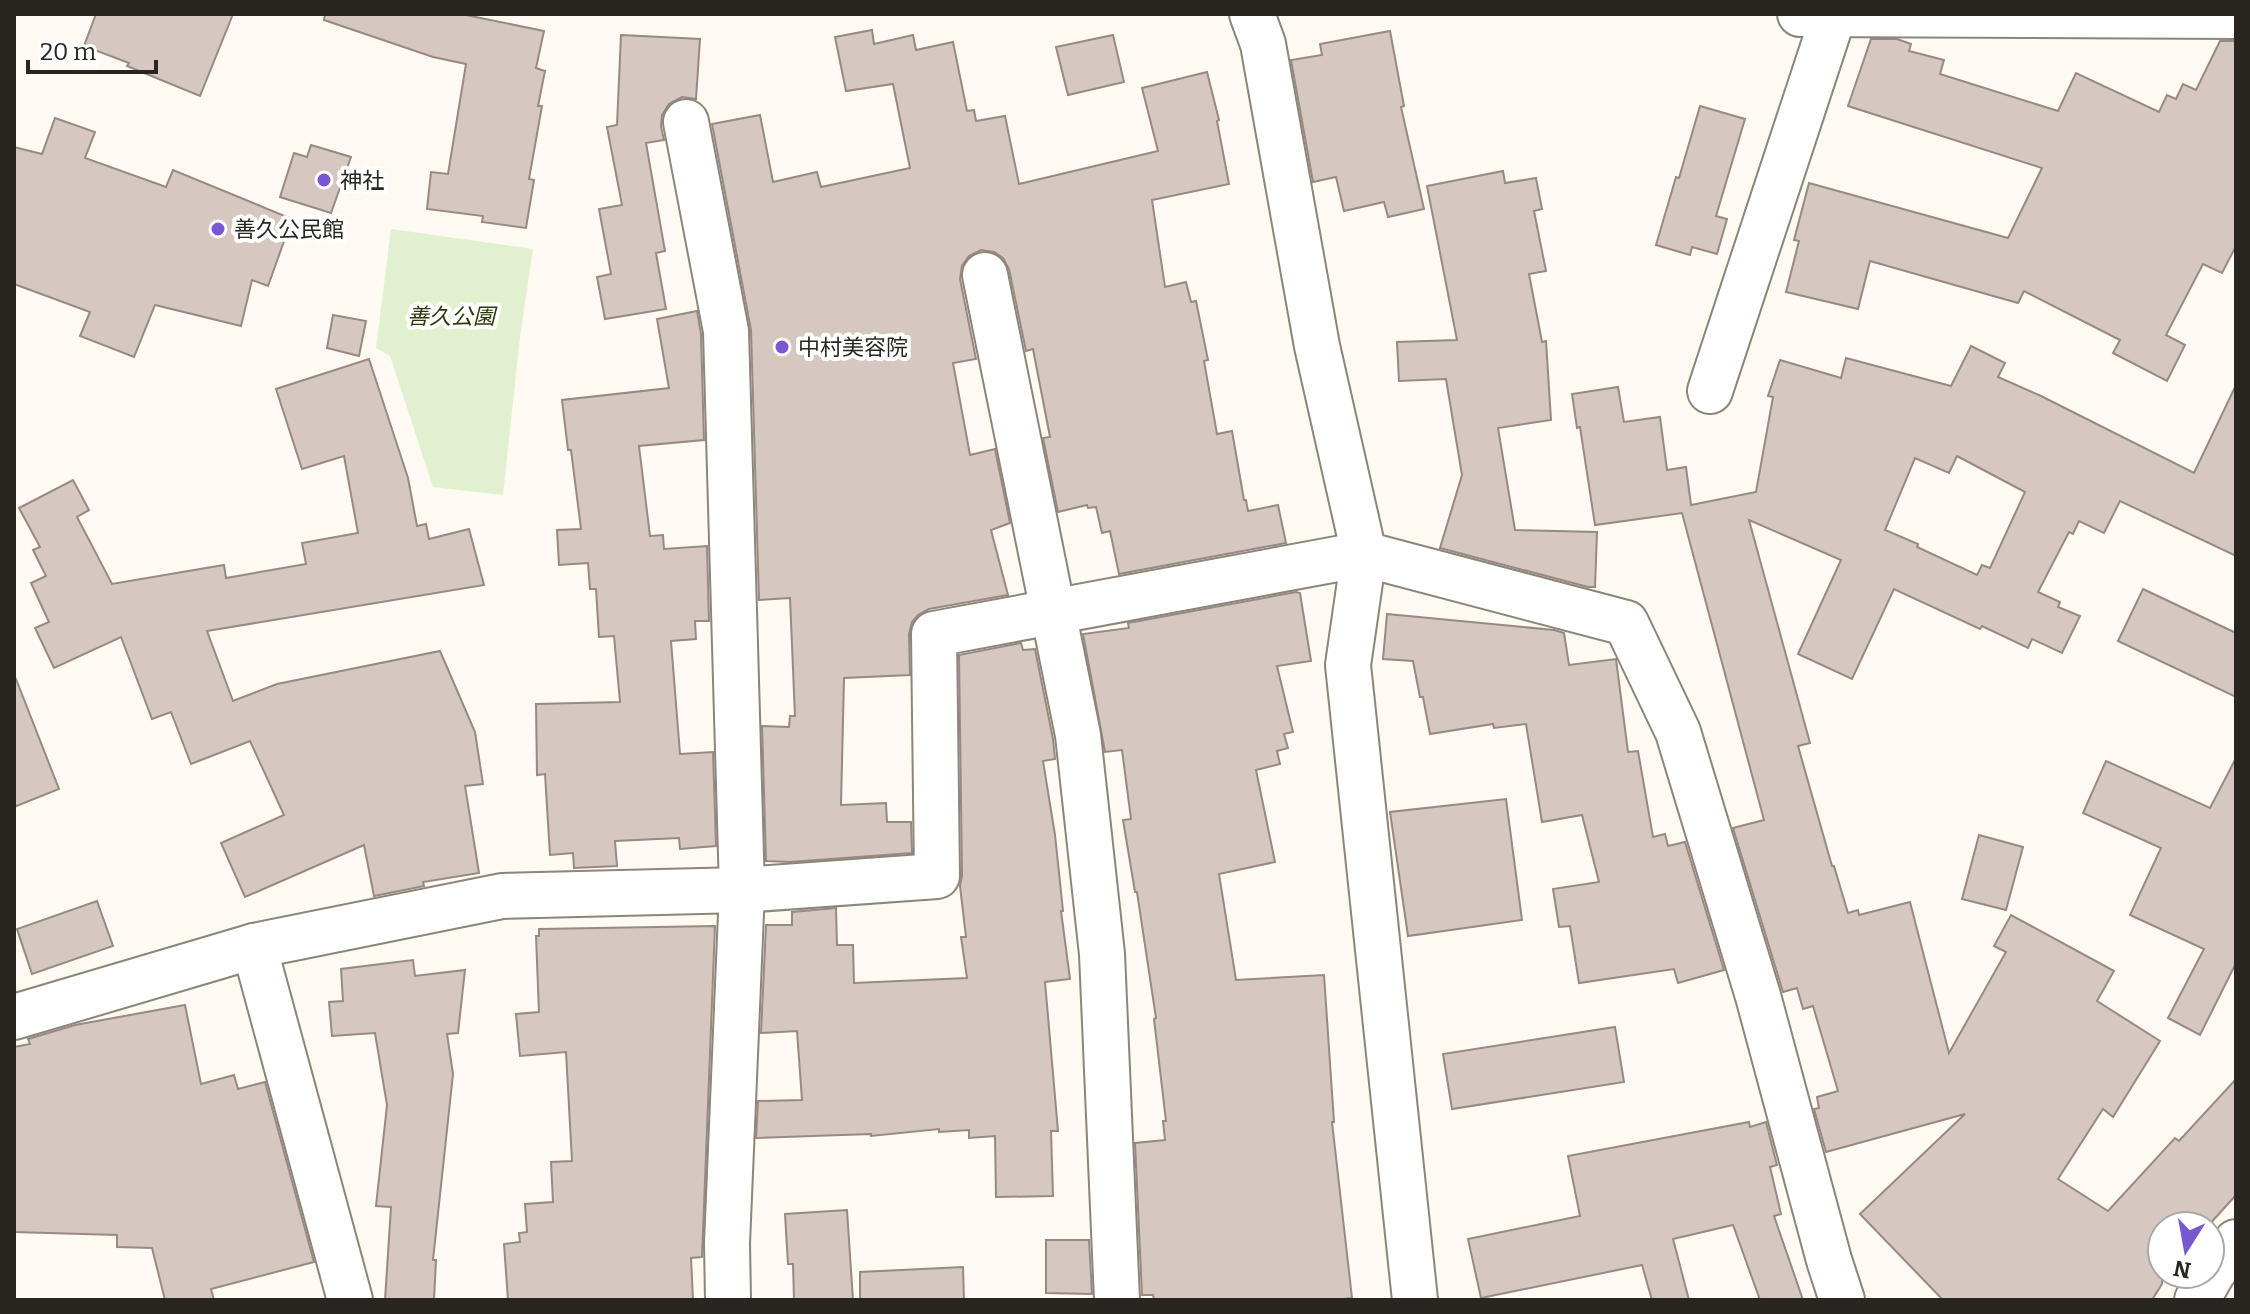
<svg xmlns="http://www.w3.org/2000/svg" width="2250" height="1314" font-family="Bitter,'Noto Sans JP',serif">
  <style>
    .green { fill: #e1f0ce }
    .building { fill: #d6c7c1; stroke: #978983; stroke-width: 2; fill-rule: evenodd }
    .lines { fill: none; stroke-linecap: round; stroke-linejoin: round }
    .minor-casing { stroke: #8c8579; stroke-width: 48 }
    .minor { stroke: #fff; stroke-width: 44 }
    .poi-dot { fill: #7957d1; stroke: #fff; stroke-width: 3 }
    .labels { text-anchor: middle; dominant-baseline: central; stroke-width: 8; stroke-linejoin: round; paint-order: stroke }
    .poi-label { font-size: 22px; fill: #292622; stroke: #fff; text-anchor: start }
    .park-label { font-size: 22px; font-style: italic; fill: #293a06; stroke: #fff }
  </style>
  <rect width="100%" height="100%" fill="#fef9f1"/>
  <path class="green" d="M 391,229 L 533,249 L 520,337 L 503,495 L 433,487 L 390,356 L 376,348 Z"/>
  <g class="building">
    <path d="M 96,14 L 233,14 L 200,96 L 127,66 L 129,63 L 84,46 Z"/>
    <path d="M 325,14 L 461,14 L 544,31 L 536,68 L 545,71 L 538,106 L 542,106 L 529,179 L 534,180 L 526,228 L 482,222 L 483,216 L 427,209 L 431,172 L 448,174 L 466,64 L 433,57 L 324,20 Z"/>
    <path d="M 872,30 L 874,44 L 913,35 L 916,50 L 953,42 L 967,111 L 974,110 L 976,121 L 1005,116 L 1019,184 L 1158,151 L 1142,88 L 1207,72 L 1219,120 L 1217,121 L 1229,184 L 1152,200 L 1165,287 L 1186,282 L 1191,302 L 1196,301 L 1208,360 L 1204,361 L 1217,434 L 1232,431 L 1244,500 L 1246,500 L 1248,511 L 1278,505 L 1286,543 L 1119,574 L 1110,531 L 1102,533 L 1096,507 L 1088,508 L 1087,505 L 1058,512 L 1043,438 L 1050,437 L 1033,349 L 1026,351 L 1009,269 L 1003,258 L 994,252 L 981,250 L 969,256 L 962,266 L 960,279 L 976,359 L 953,363 L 970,455 L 995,449 L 1010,523 L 991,530 L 1008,595 L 929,609 L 918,615 L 912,622 L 909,634 L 910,675 L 844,678 L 841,805 L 886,803 L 887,822 L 911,822 L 912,853 L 790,862 L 766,861 L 762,726 L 789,727 L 790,716 L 795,716 L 790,598 L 759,600 L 751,330 L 712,124 L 760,115 L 773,182 L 817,172 L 821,187 L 910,168 L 893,84 L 846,91 L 835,37 Z"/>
    <path d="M 1390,31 L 1404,106 L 1401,107 L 1424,209 L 1388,217 L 1384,202 L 1344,211 L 1336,177 L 1313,182 L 1291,60 L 1322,55 L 1320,44 Z"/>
    <path d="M 621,35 L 700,39 L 696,99 L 682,97 L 669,104 L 662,115 L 661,127 L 664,140 L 646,143 L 665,251 L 656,253 L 666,309 L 605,319 L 597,277 L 611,274 L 599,209 L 622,205 L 607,127 L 617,125 Z"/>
    <path d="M 1113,35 L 1124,82 L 1068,95 L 1056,47 Z"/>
    <path d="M 1871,39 L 1897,39 L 1911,44 L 1909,51 L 1944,60 L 1940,74 L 2058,111 L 2076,73 L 2159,112 L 2167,95 L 2176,99 L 2183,84 L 2196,90 L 2220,41 L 2236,41 L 2236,246 L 2222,273 L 2203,264 L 2166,335 L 2185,345 L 2167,381 L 2113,353 L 2120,340 L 2024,291 L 2018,303 L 1870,261 L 1858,309 L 1786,292 L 1799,241 L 1794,240 L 1809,183 L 2008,238 L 2042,168 L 1848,106 Z"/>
    <path d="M 1700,106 L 1745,119 L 1716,216 L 1727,219 L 1717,254 L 1692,247 L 1690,255 L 1656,245 L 1676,177 L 1679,178 Z"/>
    <path d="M 55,118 L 95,132 L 85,158 L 166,187 L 173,170 L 292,219 L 268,286 L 252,280 L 241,326 L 155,305 L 134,357 L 80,336 L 90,312 L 14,284 L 14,147 L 42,154 Z"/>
    <path d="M 311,145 L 351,157 L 331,213 L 280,197 L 294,153 L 307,157 Z"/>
    <path d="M 1503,171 L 1505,183 L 1536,178 L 1542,209 L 1534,211 L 1546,271 L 1529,274 L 1542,342 L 1546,341 L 1551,420 L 1498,428 L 1515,530 L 1597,532 L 1595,587 L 1588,587 L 1440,548 L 1462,475 L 1446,379 L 1399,381 L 1397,342 L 1457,340 L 1427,186 Z"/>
    <path d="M 697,311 L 701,334 L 704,440 L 639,446 L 650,536 L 663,535 L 664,549 L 707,546 L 709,621 L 695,621 L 696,639 L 671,641 L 680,754 L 713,752 L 716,846 L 680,849 L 679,838 L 615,841 L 617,866 L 574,868 L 573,853 L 550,855 L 545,774 L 537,775 L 536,704 L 620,702 L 614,636 L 599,637 L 596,589 L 590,589 L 588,563 L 559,565 L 557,530 L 581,529 L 571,450 L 568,450 L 562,400 L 669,388 L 657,319 Z"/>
    <path d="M 333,315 L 366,321 L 359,356 L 327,348 Z"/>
    <path d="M 1971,346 L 2005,363 L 1998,377 L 2041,396 L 2194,473 L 2236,385 L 2236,556 L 2120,501 L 2104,533 L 2079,521 L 2073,534 L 2069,532 L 2038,592 L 2060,602 L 2058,607 L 2080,616 L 2062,653 L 2032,639 L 2028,648 L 1982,626 L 1980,629 L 1894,589 L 1852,679 L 1798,654 L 1841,560 L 1749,520 L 1810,743 L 1798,746 L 1832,866 L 1834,866 L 1848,913 L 1858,910 L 1859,915 L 1910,902 L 1949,1053 L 2006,952 L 1994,946 L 2011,915 L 2114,971 L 2097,1001 L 2160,1041 L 2113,1117 L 2103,1109 L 2058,1179 L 2108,1211 L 2175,1138 L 2179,1141 L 2236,1079 L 2236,1195 L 2208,1226 L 2162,1226 L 2162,1284 L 2152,1300 L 1943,1300 L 1860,1214 L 1965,1114 L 1826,1152 L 1814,1109 L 1819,1108 L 1817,1097 L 1838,1091 L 1813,1006 L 1803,1009 L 1797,988 L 1783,992 L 1733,828 L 1764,820 L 1682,513 L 1595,525 L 1580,427 L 1577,428 L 1572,394 L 1618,387 L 1624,422 L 1660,417 L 1667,470 L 1686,467 L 1691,505 L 1756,492 L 1773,397 L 1768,396 L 1780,360 L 1841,378 L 1846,358 L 1951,386 ZM 1957,456 L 2025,492 L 1990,568 L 1982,565 L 1977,575 L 1917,547 L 1918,544 L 1885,530 L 1915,458 L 1949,473 Z"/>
    <path d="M 369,359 L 408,478 L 417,526 L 426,524 L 429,539 L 469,529 L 484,585 L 207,631 L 233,701 L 277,684 L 440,651 L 475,732 L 483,784 L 465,786 L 479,873 L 423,882 L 424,886 L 374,896 L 364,845 L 245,897 L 221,843 L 284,815 L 250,741 L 191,764 L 171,712 L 152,719 L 121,637 L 54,668 L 35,628 L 49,622 L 31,583 L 46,576 L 33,550 L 40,547 L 19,508 L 73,480 L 89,510 L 77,517 L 112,584 L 224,565 L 226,578 L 306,564 L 302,543 L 358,533 L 344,456 L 302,469 L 276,389 Z"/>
    <path d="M 2143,589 L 2236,633 L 2236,697 L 2118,641 Z"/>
    <path d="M 1296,592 L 1300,593 L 1311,661 L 1277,666 L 1293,732 L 1284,734 L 1288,748 L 1277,751 L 1280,764 L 1256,770 L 1275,862 L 1219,874 L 1236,980 L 1324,975 L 1334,1122 L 1332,1122 L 1352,1298 L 1335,1300 L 1154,1300 L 1153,1295 L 1142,1295 L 1135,1143 L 1165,1140 L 1163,1121 L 1166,1121 L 1154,1019 L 1156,1018 L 1137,892 L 1135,892 L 1123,820 L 1131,819 L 1122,750 L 1105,752 L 1083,634 L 1129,628 L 1128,623 Z"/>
    <path d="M 1387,614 L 1554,630 L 1564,633 L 1569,665 L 1616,659 L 1628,752 L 1638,751 L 1653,837 L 1665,834 L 1668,846 L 1685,842 L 1724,970 L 1678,983 L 1674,969 L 1579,983 L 1570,926 L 1559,927 L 1553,889 L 1599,882 L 1582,815 L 1542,822 L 1526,724 L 1494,728 L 1493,724 L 1430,734 L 1423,697 L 1420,697 L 1413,661 L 1383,659 Z"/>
    <path d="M 1021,643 L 1023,650 L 1035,649 L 1053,739 L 1055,759 L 1043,761 L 1055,835 L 1063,911 L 1061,911 L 1070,979 L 1045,982 L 1058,1131 L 1051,1131 L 1053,1196 L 996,1197 L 995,1136 L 969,1138 L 969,1130 L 939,1132 L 939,1129 L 871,1136 L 871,1134 L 756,1138 L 758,1101 L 802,1100 L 797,1031 L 761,1033 L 766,925 L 792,925 L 792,912 L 836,908 L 837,945 L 853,945 L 854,983 L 967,978 L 961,937 L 966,937 L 960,886 L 962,876 L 959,655 Z"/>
    <path d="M 16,679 L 59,789 L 14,807 L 14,680 Z"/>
    <path d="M 2236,758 L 2236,963 L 2200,1035 L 2168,1018 L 2204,949 L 2130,915 L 2161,848 L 2083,813 L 2106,761 L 2210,808 Z"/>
    <path d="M 1506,799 L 1522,920 L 1408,936 L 1390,812 Z"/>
    <path d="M 1979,835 L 2023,847 L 2006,910 L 1962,899 Z"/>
    <path d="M 97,901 L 113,946 L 32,974 L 17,929 Z"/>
    <path d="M 715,926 L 702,1257 L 691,1258 L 693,1300 L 508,1300 L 504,1244 L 520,1242 L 519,1233 L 527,1232 L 525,1204 L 553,1202 L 551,1162 L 572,1161 L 566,1052 L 520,1056 L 516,1014 L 539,1012 L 536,936 L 539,936 L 539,929 Z"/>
    <path d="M 413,960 L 415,976 L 465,970 L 458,1033 L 447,1034 L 453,1074 L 433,1260 L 436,1260 L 434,1300 L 385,1300 L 391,1207 L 376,1206 L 387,1105 L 375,1033 L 332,1036 L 329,1002 L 343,1001 L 341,969 Z"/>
    <path d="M 185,1005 L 201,1084 L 234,1075 L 238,1089 L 265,1082 L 314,1262 L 211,1289 L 214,1300 L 165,1300 L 152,1248 L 117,1247 L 117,1235 L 14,1232 L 14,1047 L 30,1044 L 28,1039 L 75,1025 Z"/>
    <path d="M 1615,1027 L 1624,1082 L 1452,1109 L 1443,1054 Z"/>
    <path d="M 1749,1122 L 1750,1127 L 1766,1122 L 1777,1165 L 1770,1167 L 1781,1214 L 1774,1216 L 1803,1300 L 1760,1300 L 1733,1225 L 1673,1239 L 1689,1300 L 1652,1300 L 1642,1265 L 1481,1298 L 1468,1239 L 1580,1216 L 1568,1156 Z"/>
    <path d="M 847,1210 L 853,1300 L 794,1300 L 793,1264 L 788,1264 L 785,1214 Z"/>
    <path d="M 1046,1240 L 1089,1240 L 1092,1294 L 1046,1293 Z"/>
    <path d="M 963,1267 L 964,1300 L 860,1300 L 860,1272 Z"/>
  </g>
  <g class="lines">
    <g class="minor-casing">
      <g id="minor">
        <path d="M 1252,14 L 1263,44 L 1317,346 L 1364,554 L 1626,623 L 1678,732 L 1758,996 L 1829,1260 L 1842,1300"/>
        <path d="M 1800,14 L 2236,16"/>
        <path d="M 686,122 L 726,331 L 742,890 L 727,1243 L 728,1300"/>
        <path d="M 985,275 L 1078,735 L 1102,954 L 1117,1300"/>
        <path d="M 1710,391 L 1834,14"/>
        <path d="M 254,946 L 350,1300"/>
        <path d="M 14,1017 L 254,946 L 502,896 L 742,890 L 937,876 L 934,634 L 1364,554 L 1348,665 L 1415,1300"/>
        <path d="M 2197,1300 L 2213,1272 L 2236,1242"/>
      </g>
    </g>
    <use href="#minor" class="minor"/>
  </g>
  <g class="poi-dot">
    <circle cx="324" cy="180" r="8"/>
    <circle cx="218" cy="229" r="8"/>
    <circle cx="782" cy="347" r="8"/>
  </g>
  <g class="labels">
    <g class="poi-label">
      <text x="340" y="180">神社</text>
      <text x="234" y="229">善久公民館</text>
      <text x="798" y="347">中村美容院</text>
    </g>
    <g class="park-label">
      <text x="451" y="316">善久公園</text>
    </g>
  </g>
  <rect width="2250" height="1314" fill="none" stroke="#292622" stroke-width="32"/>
  <g transform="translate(2186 1250) rotate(191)"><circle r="38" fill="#ffffff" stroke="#a9a8a7" stroke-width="2"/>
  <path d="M0-6L14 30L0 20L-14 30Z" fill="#7957d1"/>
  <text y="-12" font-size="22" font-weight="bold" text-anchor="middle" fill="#292622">N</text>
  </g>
  <path d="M28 60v12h128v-12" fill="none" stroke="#292622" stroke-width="4"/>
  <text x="40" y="60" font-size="24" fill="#292622" stroke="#ffffff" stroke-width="6" paint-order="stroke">20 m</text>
</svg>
